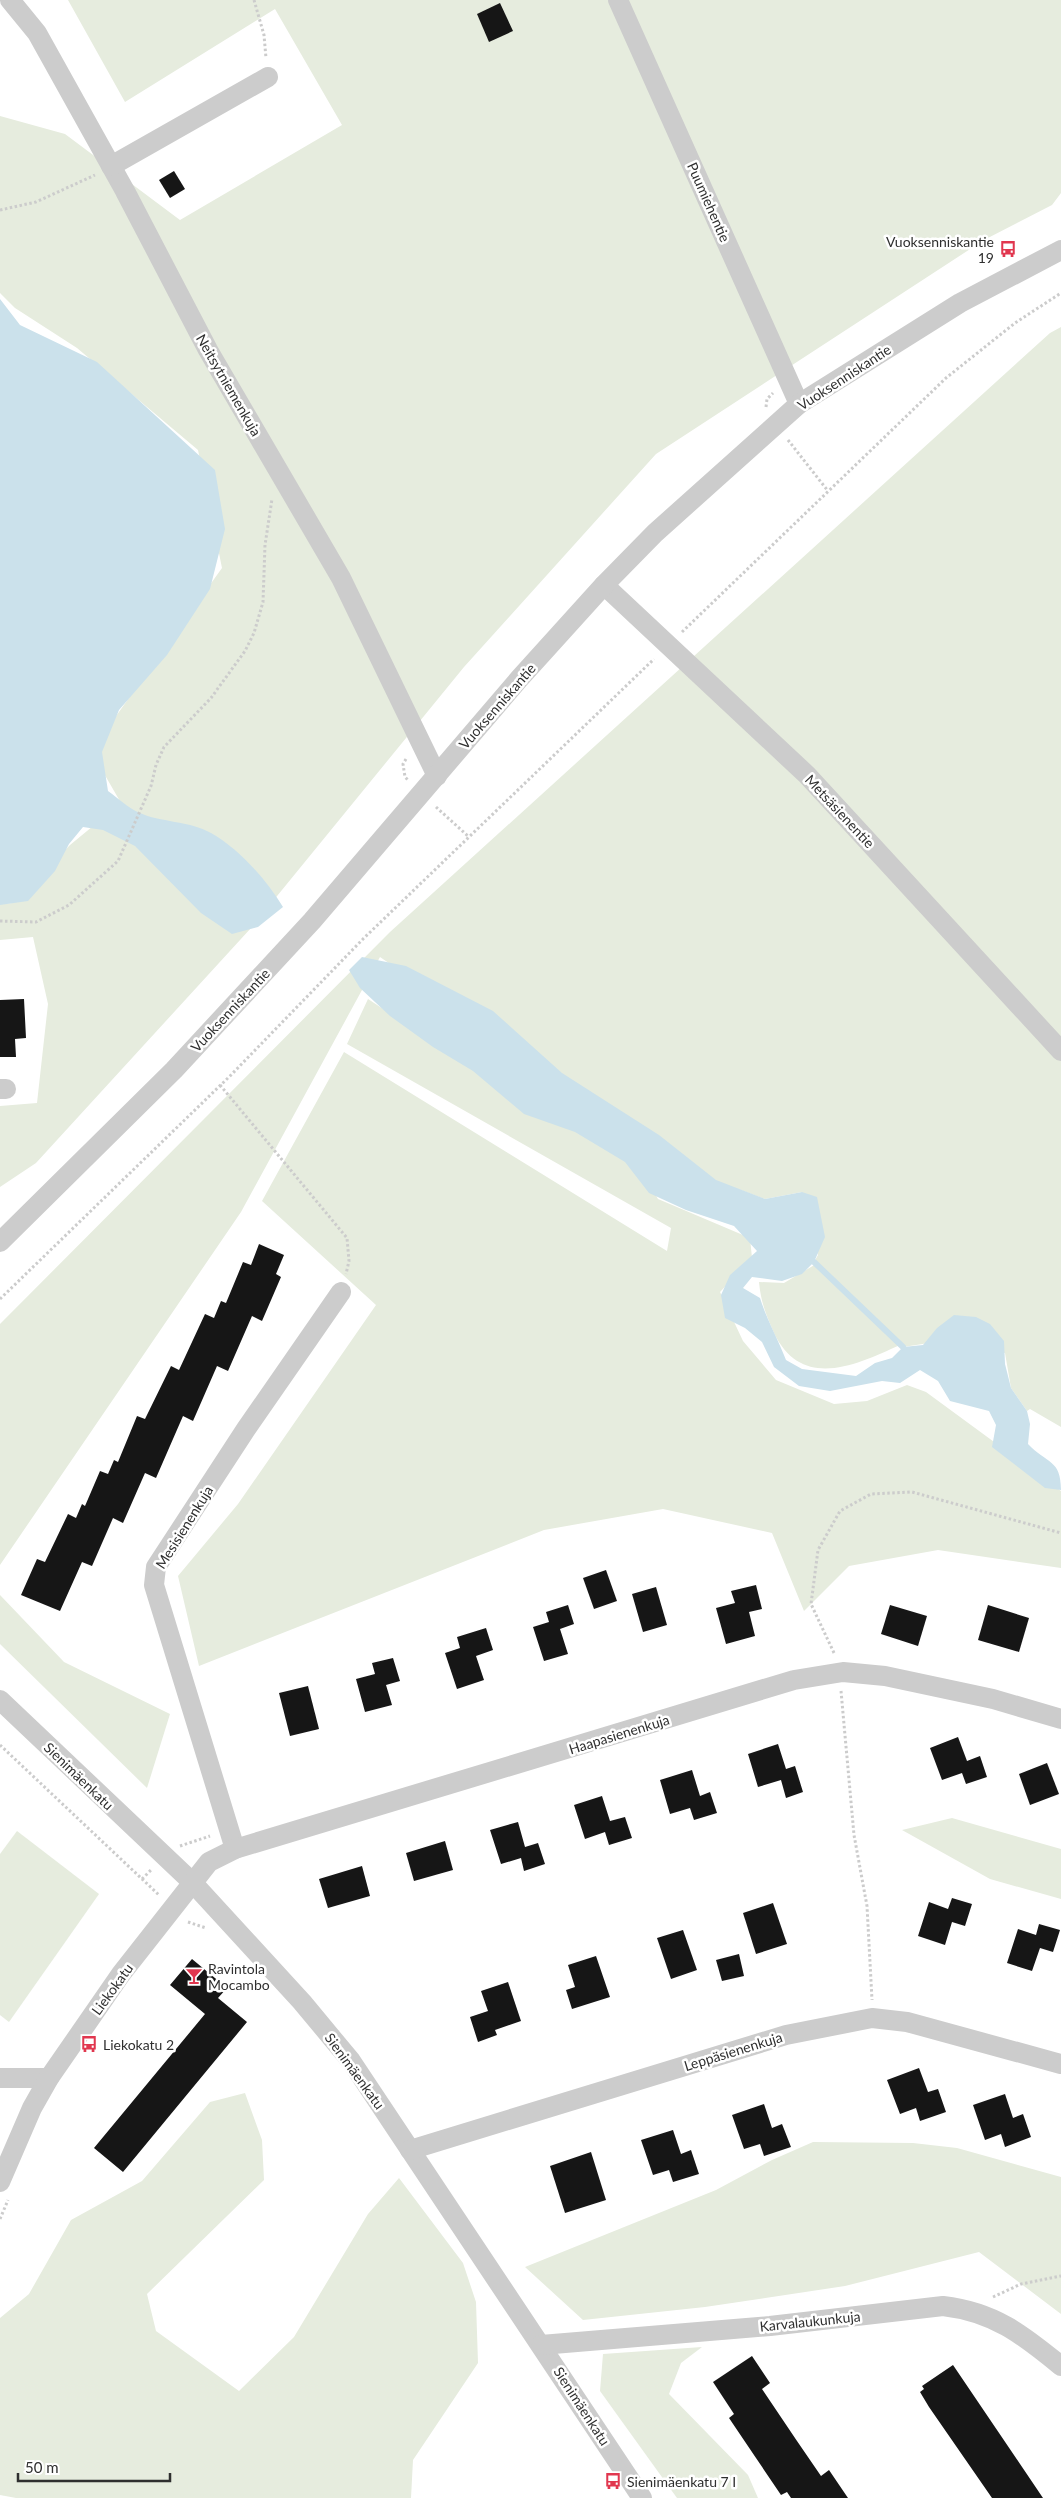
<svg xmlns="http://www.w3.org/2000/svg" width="1061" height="2498" font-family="Lato,sans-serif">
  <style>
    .green { fill: #e6ecde }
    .water { fill: #cbe1eb }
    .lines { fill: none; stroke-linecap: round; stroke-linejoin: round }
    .stream { stroke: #cbe1eb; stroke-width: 6 }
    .building { fill: #161616 }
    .path { stroke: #ccc; stroke-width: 3; stroke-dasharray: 2.5 2.5; stroke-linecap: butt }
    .minor { stroke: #ccc; stroke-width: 20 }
    .labels { text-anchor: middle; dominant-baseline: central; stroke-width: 5; stroke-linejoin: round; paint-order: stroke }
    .street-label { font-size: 14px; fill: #2f2f2f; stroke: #fff }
    .poi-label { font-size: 14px; fill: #2f2f2f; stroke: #fff; text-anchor: start }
  </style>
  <rect width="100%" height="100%" fill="#fff"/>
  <g class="green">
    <path d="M 68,0 L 1061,0 L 1061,193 L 1052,205 L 984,240 L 656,454 L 464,667 L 251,928 L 36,1163 L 0,1187 L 0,1106 L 37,1103 L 48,1004 L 33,937 L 0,940 L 0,904 L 13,903 L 70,845 L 121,803 L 91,751 L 222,568 L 198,450 L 77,348 L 15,308 L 0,293 L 0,116 L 65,134 L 180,220 L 342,125 L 275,9 L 125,102 Z"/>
    <path d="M 1061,327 L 1061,1427 L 1030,1409 L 1027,1411 L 1011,1388 L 1005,1353 L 929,1343 L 903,1347 L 900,1345 C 856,1365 802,1391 774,1333 C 766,1314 761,1303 759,1282 L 784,1283 L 816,1264 L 814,1262 L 818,1255 L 802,1192 L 765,1199 L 741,1190 L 721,1186 L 676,1160 L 380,957 L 241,1212 L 0,1565 L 0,1324 L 390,932 L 1050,333 Z"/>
    <path d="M 368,999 L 491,1080 L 592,1129 L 648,1181 L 658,1199 L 750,1238 L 752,1258 L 720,1292 L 743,1341 L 776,1380 L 834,1404 L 867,1401 L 907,1385 L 926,1392 L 1061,1491 L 1061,1568 L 938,1550 L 849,1566 L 804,1611 L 772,1533 L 663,1509 L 544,1530 L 199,1666 L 178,1576 L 238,1504 L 376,1305 L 262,1201 L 344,1052 L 667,1251 L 671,1228 L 347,1044 Z"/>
    <path d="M 0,1595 L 64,1662 L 170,1714 L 147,1788 L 0,1644 Z"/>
    <path d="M 952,1818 L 1061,1849 L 1061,1899 L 990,1879 L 902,1830 Z"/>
    <path d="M 17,1831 L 99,1894 L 9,2022 L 0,2015 L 0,1854 Z"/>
    <path d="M 245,2093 L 262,2140 L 264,2180 L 147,2294 L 156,2331 L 239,2391 L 294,2337 L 368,2214 L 399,2178 L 463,2263 L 476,2302 L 478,2363 L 413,2460 L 411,2498 L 16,2498 L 0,2495 L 0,2318 L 29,2294 L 71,2220 L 142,2181 L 210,2102 Z"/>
    <path d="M 813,2142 L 913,2143 L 957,2148 L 1061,2177 L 1061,2314 L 979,2252 L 845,2286 L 705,2307 L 583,2320 L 525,2267 L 716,2190 L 772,2160 Z"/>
    <path d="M 702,2347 L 681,2363 L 669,2394 L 748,2475 L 758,2498 L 677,2498 L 600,2391 L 603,2354 Z"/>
  </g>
  <g class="water">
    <path d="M 0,299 L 20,325 L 97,362 L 215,470 L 225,529 L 210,589 L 167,655 L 119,710 L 102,752 L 108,791 C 118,798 128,808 140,813 C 159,822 190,821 211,833 C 239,849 266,879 283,907 L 258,927 L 232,934 L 201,913 L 135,846 L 103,830 L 83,827 L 69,844 L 55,871 L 28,901 L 0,905 Z"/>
    <path d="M 362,957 L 406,966 L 493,1011 L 562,1073 L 659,1135 L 716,1180 L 765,1199 L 802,1192 L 817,1197 L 825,1237 L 814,1262 L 802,1274 L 782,1281 L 752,1277 L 743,1288 L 760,1298 C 767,1320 778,1339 786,1360 L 802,1369 L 856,1376 L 875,1363 L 892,1358 L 903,1347 L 923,1345 L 937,1328 L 954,1315 L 976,1317 L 990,1324 L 1004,1341 L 1005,1364 L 1011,1388 L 1027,1411 L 1030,1424 L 1028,1444 C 1047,1464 1061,1459 1061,1490 L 1045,1488 L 992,1447 L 996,1425 L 989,1411 L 950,1401 L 938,1381 L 920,1370 L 900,1383 L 882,1381 L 830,1391 L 799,1386 L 774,1367 L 762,1342 L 745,1328 L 725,1318 L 721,1295 L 730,1275 L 757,1251 L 734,1226 L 686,1210 L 649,1193 L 625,1162 L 575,1132 L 524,1114 L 473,1071 L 433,1047 L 390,1016 L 360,988 L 349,970 Z"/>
  </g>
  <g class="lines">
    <path class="stream" d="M 814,1262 L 903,1347"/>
  </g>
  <g class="building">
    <path d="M 500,3 L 513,31 L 489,42 L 477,14 Z"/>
    <path d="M 174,171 L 185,189 L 170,198 L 159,180 Z"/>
    <path d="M 24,999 L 26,1038 L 15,1039 L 16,1057 L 0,1057 L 0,1000 Z"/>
    <path d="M 259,1244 L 284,1255 L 276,1274 L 281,1277 L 262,1321 L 252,1316 L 228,1371 L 217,1366 L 193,1421 L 183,1416 L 156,1478 L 145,1473 L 123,1523 L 113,1518 L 92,1566 L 82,1562 L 60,1611 L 21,1595 L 37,1559 L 45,1562 L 68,1514 L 76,1518 L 82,1504 L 85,1506 L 100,1471 L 108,1474 L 114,1460 L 118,1462 L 137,1416 L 145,1419 L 171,1366 L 179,1370 L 205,1314 L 214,1318 L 221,1301 L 226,1303 L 243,1262 L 251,1265 Z"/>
    <path d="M 606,1570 L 617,1601 L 594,1609 L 583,1578 Z"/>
    <path d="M 756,1585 L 762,1609 L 749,1612 L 755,1636 L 726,1644 L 716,1608 L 735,1603 L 731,1591 Z"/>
    <path d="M 656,1587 L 667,1625 L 643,1632 L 632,1594 Z"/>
    <path d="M 568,1605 L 574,1624 L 560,1629 L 568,1654 L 544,1661 L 533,1627 L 549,1622 L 546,1612 Z"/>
    <path d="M 890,1605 L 927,1616 L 918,1646 L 881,1634 Z"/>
    <path d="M 988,1605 L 1029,1618 L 1019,1652 L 978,1640 Z"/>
    <path d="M 486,1628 L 493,1650 L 476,1656 L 484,1680 L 457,1689 L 445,1653 L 460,1648 L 457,1637 Z"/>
    <path d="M 393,1658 L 400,1681 L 386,1685 L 392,1705 L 365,1712 L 356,1679 L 375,1674 L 372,1663 Z"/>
    <path d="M 308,1686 L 319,1729 L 290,1736 L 279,1693 Z"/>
    <path d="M 958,1737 L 967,1761 L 980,1756 L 987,1777 L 966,1784 L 962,1773 L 942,1780 L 930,1748 Z"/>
    <path d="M 778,1744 L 786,1769 L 795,1766 L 803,1792 L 786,1798 L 781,1780 L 758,1787 L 748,1754 Z"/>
    <path d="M 1047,1763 L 1059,1794 L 1030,1805 L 1019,1774 Z"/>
    <path d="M 692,1770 L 700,1796 L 710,1792 L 717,1813 L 694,1820 L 690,1808 L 670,1814 L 660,1780 Z"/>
    <path d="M 602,1796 L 610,1821 L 625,1817 L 632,1838 L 609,1845 L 605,1832 L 585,1839 L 574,1805 Z"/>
    <path d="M 518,1822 L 525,1847 L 538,1843 L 545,1864 L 524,1871 L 521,1858 L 501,1864 L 490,1830 Z"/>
    <path d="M 445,1841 L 453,1870 L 414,1881 L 406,1853 Z"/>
    <path d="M 362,1866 L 370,1896 L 328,1908 L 319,1879 Z"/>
    <path d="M 952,1898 L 972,1904 L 965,1926 L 952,1922 L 945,1945 L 918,1936 L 929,1902 L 948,1909 Z"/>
    <path d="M 773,1903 L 787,1944 L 756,1954 L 743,1913 Z"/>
    <path d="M 1039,1924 L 1060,1930 L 1053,1952 L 1040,1948 L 1032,1971 L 1007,1963 L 1018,1929 L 1036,1935 Z"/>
    <path d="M 683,1930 L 697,1970 L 671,1979 L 657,1938 Z"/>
    <path d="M 739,1954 L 744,1976 L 722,1981 L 716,1960 Z"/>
    <path d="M 596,1956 L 610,1997 L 572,2009 L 566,1990 L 575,1987 L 568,1965 Z"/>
    <path d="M 192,1959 L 227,1988 L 218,1998 L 247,2022 L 123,2172 L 94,2148 L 205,2014 L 170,1985 Z"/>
    <path d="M 508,1982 L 521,2021 L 495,2030 L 497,2035 L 478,2042 L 470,2017 L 488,2011 L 481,1991 Z"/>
    <path d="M 919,2068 L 928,2092 L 938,2089 L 946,2112 L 920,2121 L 916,2108 L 900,2114 L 887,2080 Z"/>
    <path d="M 1005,2094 L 1013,2118 L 1023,2114 L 1031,2137 L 1005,2147 L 1001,2134 L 985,2140 L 973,2105 Z"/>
    <path d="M 764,2104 L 772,2128 L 782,2124 L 791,2147 L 764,2156 L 760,2144 L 744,2149 L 732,2115 Z"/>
    <path d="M 673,2130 L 681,2154 L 691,2150 L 699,2174 L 673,2182 L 669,2170 L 653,2175 L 641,2140 Z"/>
    <path d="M 591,2152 L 606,2200 L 565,2213 L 550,2166 Z"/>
    <path d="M 752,2356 L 770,2383 L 762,2389 L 797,2441 L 821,2476 L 829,2470 L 848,2498 L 791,2498 L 787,2492 L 781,2495 L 756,2458 L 729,2418 L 734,2414 L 713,2382 Z"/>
    <path d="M 953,2365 L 1043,2498 L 992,2498 L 929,2407 L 920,2392 L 924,2389 L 922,2386 Z"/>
  </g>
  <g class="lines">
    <g class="path">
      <path d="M 254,0 L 264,35 L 266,58"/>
      <path d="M 0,210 L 36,202 L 95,175"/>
      <path d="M 766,407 L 767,399 L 773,393"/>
      <path d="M 788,440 L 828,491"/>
      <path d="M 682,632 L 946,378 L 1015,323 L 1061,293"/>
      <path d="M 406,759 L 403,764 L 405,777 L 408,780"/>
      <path d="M 436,807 L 469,837"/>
      <path d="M 0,921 L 36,922 L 69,905 L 118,861 L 151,786 L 156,765 L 164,747 L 211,698 L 245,651 L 254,633 L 263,602 L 265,545 L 272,499"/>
      <path d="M 220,1085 L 347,1238 L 349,1261 L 346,1274"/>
      <path d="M 0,1299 L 230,1076 L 363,939 L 654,659"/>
      <path d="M 834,1653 L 811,1604 L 818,1550 L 840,1511 L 871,1494 L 912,1492 L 1061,1533"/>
      <path d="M 841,1691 L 854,1835 L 867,1906 L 872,2000"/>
      <path d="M 0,1745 L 159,1895"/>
      <path d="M 180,1846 L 210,1836"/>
      <path d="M 142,1879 L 151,1870"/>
      <path d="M 188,1922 L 206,1928"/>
      <path d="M 0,2219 L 8,2200"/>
      <path d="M 993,2297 L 1021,2284 L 1061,2276"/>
    </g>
    <g class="minor">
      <path d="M 10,0 L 37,33 L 125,191 L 208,350 L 341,578 L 437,776"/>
      <path d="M 618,0 L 799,404"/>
      <path d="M 111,166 L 268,77"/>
      <path d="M 604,585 L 807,775 L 1061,1051"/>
      <path d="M 0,1089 L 6,1089"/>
      <path d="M 0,1242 L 174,1070 L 312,921 L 519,679 L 604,585 L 655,533 L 799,404 L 960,303 L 1061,250"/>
      <path d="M 0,1700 L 192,1882 L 302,2002 L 351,2061 L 642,2498"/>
      <path d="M 235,1849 L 154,1585 L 156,1567 L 246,1429 L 341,1292"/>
      <path d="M 0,2078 L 49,2078"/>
      <path d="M 410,2150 L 786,2035 L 872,2018 L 907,2022 L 1061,2064"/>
      <path d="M 0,2182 L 32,2108 L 49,2078 L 121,1974 L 209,1862 L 235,1849 L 794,1680 L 843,1672 L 885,1676 L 993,1699 L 1061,1719"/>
      <path d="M 541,2345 L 770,2326 L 943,2306 C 994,2312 1022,2334 1061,2366"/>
    </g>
  </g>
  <defs>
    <g id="bus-bare" transform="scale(1.35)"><path d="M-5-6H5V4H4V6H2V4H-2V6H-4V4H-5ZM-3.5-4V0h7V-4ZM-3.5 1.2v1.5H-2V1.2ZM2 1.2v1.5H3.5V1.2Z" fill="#e1374f" stroke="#fff" stroke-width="2.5" paint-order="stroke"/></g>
    <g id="bar-bare" transform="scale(1.35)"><path d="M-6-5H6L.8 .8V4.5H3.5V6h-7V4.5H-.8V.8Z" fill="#e1374f" stroke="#fff" stroke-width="2.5" paint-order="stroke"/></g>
  </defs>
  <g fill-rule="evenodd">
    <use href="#bus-bare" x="1008" y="249"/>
    <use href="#bar-bare" x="194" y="1976"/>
    <use href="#bus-bare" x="89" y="2044"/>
    <use href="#bus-bare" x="613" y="2481"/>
  </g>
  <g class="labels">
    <g class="street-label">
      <text transform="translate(709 202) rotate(66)">Puumiehentie</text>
      <text transform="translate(844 377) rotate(-33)">Vuoksenniskantie</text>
      <text transform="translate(229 385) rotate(60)">Neitsytniemenkuja</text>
      <text transform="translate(497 706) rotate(-49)">Vuoksenniskantie</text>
      <text transform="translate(840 811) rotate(47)">Metsäsienentie</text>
      <text transform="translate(230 1010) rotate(-47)">Vuoksenniskantie</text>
      <text transform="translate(184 1527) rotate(-58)">Mesisienenkuja</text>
      <text transform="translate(619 1734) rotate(-17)">Haapasienenkuja</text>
      <text transform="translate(79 1776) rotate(44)">Sienimäenkatu</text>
      <text transform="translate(112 1989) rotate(-54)">Liekokatu</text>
      <text transform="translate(733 2051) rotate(-17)">Leppäsienenkuja</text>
      <text transform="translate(355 2071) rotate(54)">Sienimäenkatu</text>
      <text transform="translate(810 2321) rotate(-6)">Karvalaukunkuja</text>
      <text transform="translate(582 2406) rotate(57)">Sienimäenkatu</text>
    </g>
    <g class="poi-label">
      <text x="994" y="241" text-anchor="end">Vuoksenniskantie<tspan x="994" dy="16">19</tspan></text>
      <text x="208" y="1968">Ravintola<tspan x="208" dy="16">Mocambo</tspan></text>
      <text x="103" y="2044">Liekokatu 2</text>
      <text x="627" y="2481">Sienimäenkatu 7 I</text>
    </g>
  </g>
  <path d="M18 2473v8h152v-8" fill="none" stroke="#2f2f2f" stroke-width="2.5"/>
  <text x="25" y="2473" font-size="15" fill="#2f2f2f" stroke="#ffffff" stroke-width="4" paint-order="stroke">50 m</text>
</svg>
